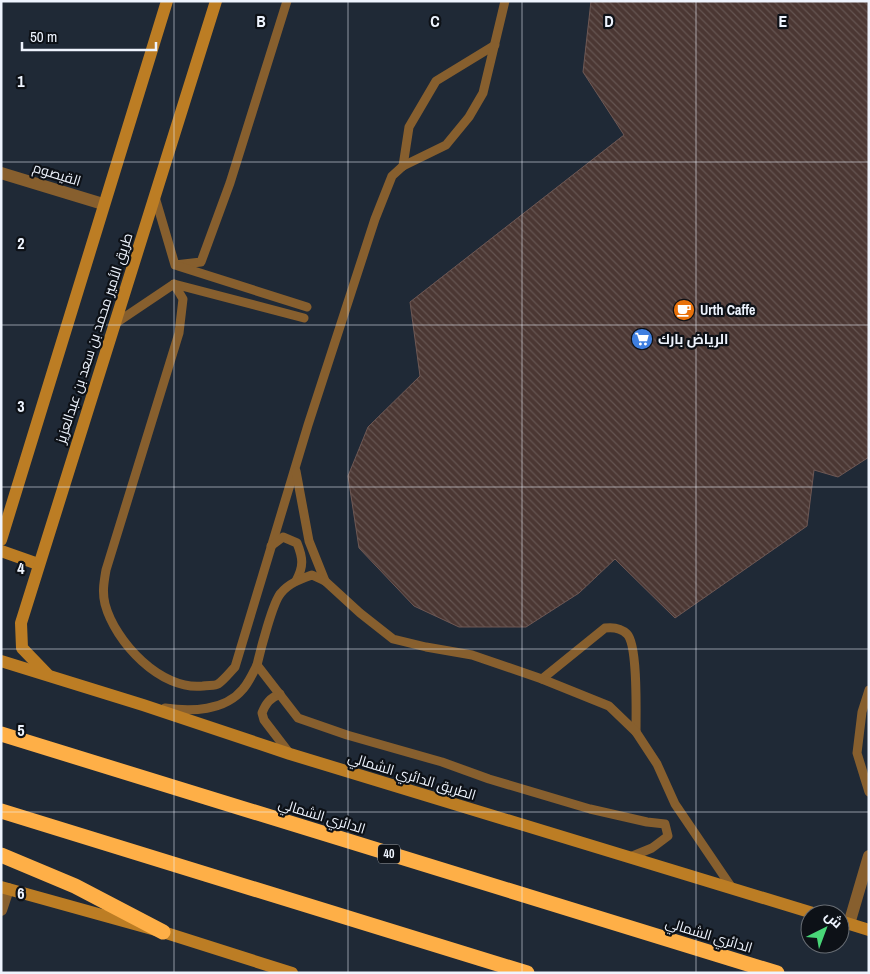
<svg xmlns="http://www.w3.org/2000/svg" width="870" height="974" font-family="'Archivo Narrow',Cairo,sans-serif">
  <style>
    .building { fill: url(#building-back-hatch); stroke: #6e5854 }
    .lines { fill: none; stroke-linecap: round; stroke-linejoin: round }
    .service { stroke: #875f2e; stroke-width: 9 }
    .minor { stroke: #875f2e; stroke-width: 12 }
    .secondary { stroke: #bc7d24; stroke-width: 12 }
    .motorway { stroke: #feaf47; stroke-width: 15 }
    .grid { fill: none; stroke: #eef4fe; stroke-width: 1; stroke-opacity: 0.55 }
    .labels { text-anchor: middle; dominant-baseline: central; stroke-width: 4.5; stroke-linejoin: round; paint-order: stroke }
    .shield { fill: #0d1117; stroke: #aab0b9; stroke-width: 1 }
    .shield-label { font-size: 12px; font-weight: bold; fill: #eef4fe }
    .street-label { font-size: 14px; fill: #eef4fe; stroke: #0d1117 }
    .poi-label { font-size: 14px; font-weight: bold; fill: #eef4fe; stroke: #0d1117; text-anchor: start }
    .grid-label { font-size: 16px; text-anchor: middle; font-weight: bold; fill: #eef4fe; stroke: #0d1117; stroke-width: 4.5; stroke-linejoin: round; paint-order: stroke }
  </style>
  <defs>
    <pattern id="building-back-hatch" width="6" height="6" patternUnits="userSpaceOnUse" patternTransform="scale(1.25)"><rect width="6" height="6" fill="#4b3733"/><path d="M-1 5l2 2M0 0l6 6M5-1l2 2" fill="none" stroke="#655552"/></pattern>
  </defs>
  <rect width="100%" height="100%" fill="#1f2936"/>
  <path class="building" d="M 591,1 L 869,1 L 869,457 L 838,477 L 814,470 L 807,526 L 675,618 L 615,559 L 579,593 L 526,627 L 459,627 L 414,606 L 359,548 L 348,476 L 368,427 L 420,376 L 410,302 L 624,135 L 583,72 Z"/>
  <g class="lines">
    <g class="service">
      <path d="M 403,166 L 409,127 L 436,81 L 495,45"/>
      <path d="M 155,197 L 175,265 L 201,262 L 230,183 L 287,1"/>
      <path d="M 178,266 L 307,307"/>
      <path d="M 174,284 L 304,318"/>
      <path d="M 113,325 L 174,284 L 183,299 L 179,333 L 106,570 C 104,582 102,592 105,604 C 115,642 161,691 203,686 C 208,685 215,686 218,684 C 224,680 230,672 235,667 L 308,425 L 375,219 L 392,176 L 403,166 L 446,145 L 469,117 L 483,93 L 505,1"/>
      <path d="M 296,471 L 309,541 L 325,581"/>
      <path d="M 271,546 L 283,537 L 297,543 C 303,558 304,566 296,581"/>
      <path d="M 542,679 L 605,628 C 613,627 621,628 627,634 C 638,645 636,714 636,732"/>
      <path d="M 869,690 L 862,712 L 857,753 L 869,792"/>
      <path d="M 280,694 C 270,698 266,703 262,713 L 264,720 L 290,754"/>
      <path d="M 165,708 C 191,712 225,711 243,689 C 249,682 253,673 257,665"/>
      <path d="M 630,857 L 652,848 L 668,836 L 665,824 L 647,822 L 590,809 L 489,779 L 442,762 L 347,735 L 298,718 L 257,665 C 260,652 273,601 281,593 C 289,583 301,579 312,575 L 325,581 L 360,613 L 393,639 L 426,647 L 472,655 L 542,679 L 609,706 L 636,732 L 657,764 L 675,804 L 732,888"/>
    </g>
    <g class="minor">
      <path d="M 1,173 L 103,204"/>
      <path d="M 1,910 L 8,889"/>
      <path d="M 849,924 L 869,856"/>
    </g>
    <g class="secondary">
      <path d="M 1,540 L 167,1"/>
      <path d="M 1,551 L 38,564"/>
      <path d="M 1,661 L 143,705 L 290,754 L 816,914"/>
      <path d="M 47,674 L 22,648 L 21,623 L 216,1"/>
      <path d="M 1,887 L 163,932 L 292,973"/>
      <path d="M 840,921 L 869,930"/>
    </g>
    <g class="motorway">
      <path d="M 1,734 L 777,973"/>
      <path d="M 1,811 L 527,973"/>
      <path d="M 1,855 L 75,886 L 163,932"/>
    </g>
  </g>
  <path class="grid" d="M 174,1 L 174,973M 348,1 L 348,973M 522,1 L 522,973M 696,1 L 696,973M 1,162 L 869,162M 1,325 L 869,325M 1,487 L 869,487M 1,649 L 869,649M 1,812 L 869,812"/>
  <defs>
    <g id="cafe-disc" transform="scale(1.125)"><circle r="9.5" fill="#e8710a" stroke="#0d1117"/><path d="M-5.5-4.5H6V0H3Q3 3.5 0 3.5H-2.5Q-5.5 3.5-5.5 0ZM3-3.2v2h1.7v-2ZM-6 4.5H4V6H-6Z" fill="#fff"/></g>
    <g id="supermarket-disc" transform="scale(1.125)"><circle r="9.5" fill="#3f7fe0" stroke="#0d1117"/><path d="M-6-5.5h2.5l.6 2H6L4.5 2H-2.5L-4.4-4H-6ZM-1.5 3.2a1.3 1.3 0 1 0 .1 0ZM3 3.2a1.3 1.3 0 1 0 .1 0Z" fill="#fff"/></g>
  </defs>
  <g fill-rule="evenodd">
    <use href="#cafe-disc" x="684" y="310"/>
    <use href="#supermarket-disc" x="642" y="339"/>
  </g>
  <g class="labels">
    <rect class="shield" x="378" y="844.5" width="22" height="19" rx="4"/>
    <g class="shield-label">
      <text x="389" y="854">40</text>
    </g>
    <g class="street-label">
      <text transform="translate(57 174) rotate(17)">القيصوم</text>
      <text transform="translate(94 338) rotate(-72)">طريق الأمير محمد بن سعد بن عبدالعزيز</text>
      <text transform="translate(412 776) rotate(17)">الطريق الدائري الشمالي</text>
      <text transform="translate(322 816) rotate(17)">الدائري الشمالي</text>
      <text transform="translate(709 935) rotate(17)">الدائري الشمالي</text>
    </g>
    <g class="poi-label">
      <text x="700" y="310">Urth Caffe</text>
      <text x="658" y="339">الرياض بارك</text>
    </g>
  </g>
  <g class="grid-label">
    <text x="261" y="27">B</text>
    <text x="435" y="27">C</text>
    <text x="609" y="27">D</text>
    <text x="783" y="27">E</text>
    <text x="21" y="87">1</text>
    <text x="21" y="249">2</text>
    <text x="21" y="412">3</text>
    <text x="21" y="574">4</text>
    <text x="21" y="736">5</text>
    <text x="21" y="899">6</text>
  </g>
  <rect width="870" height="974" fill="none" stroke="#eef4fe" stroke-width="5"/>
  <g transform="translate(825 929) rotate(42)"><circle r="24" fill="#0d1117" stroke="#676c73"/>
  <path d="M0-4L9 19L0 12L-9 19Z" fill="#49d778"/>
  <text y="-8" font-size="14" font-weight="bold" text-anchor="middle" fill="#eef4fe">ش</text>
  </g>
  <path d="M22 42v8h134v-8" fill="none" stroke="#eef4fe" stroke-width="2.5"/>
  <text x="30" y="42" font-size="15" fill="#eef4fe" stroke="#0d1117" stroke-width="4" paint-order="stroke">50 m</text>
</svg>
